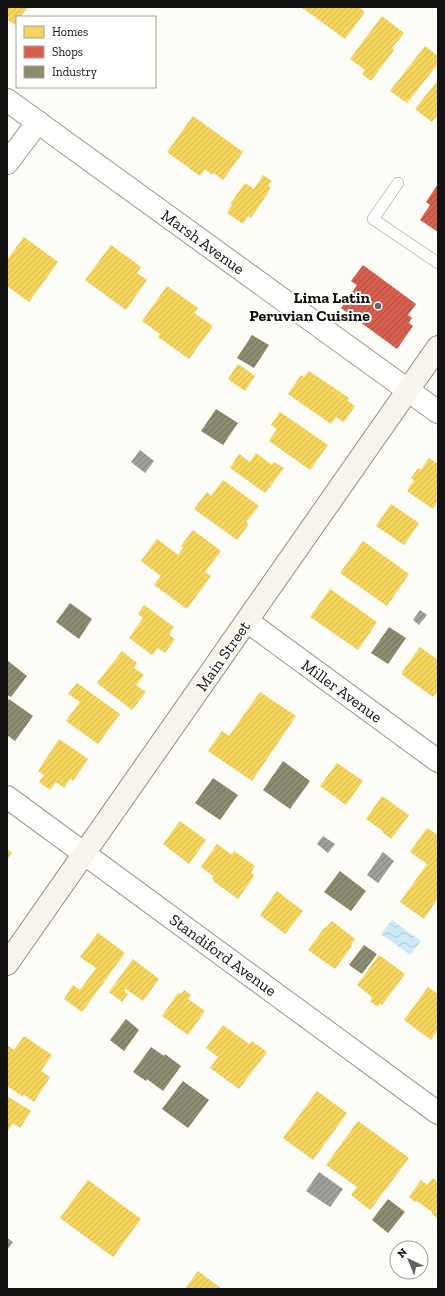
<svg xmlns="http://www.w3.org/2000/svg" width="445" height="1296" font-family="'Zilla Slab',serif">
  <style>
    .water { fill: url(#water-waves) }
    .homes { fill: url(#homes-hatch) }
    .shops { fill: url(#shops-hatch) }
    .industry { fill: url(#industry-hatch) }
    .building { fill: url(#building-hatch) }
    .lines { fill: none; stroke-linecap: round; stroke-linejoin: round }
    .service-casing { stroke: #979795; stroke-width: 12 }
    .minor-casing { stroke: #979795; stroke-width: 24 }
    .secondary-casing { stroke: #8e8d8b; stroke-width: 24 }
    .service { stroke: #fffffe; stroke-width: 11 }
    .minor { stroke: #fffffe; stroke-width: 22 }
    .secondary { stroke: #f6f4eb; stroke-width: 22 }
    .poi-dot { fill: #646362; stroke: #fff; stroke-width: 1.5 }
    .labels { text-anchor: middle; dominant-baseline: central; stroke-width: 4; stroke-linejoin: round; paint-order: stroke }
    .street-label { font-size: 16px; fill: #111; stroke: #fff }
    .poi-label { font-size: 16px; font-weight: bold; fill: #111; stroke: #fff; text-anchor: end }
  </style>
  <defs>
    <pattern id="water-waves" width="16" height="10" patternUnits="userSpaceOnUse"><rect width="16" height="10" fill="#cde8f7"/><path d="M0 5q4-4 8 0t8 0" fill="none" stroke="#afc6d3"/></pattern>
    <pattern id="homes-hatch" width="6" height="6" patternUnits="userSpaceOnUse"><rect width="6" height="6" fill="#f6d55c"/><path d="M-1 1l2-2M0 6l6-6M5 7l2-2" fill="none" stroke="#d2b64f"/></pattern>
    <pattern id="shops-hatch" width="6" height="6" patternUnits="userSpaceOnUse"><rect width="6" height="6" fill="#d6604d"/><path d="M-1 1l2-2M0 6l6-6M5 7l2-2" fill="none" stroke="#ac4e3f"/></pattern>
    <pattern id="industry-hatch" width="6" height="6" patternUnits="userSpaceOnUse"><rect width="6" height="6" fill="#8c8c6e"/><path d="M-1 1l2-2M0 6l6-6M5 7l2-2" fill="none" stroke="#717159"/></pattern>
    <pattern id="building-hatch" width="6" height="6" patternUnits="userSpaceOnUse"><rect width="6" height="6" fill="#a19f9c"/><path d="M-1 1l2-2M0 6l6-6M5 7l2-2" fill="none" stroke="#82807e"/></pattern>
  </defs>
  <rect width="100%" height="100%" fill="#fdfcf7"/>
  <path class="water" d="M 392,920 L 421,941 L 410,955 L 381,934 Z"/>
  <g class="homes">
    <path d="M 7,7 L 28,7 L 20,17 L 17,17 L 17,22 L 15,25 L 7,19 Z"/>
    <path d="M 301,7 L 359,7 L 365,12 L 345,39 Z"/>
    <path d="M 382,16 L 404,33 L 392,48 L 394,50 L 371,81 L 362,74 L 365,70 L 350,59 Z"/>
    <path d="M 425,46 L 438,56 L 438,64 L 407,103 L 390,91 Z"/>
    <path d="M 438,80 L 438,115 L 432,122 L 415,109 Z"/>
    <path d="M 193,116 L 243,152 L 223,180 L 214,173 L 212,175 L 205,169 L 200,176 L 167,152 Z"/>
    <path d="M 263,175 L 272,181 L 268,186 L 271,188 L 251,218 L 248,216 L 243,224 L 227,213 L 232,205 L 230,204 L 245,183 L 254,189 Z"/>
    <path d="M 24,237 L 58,262 L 29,302 L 7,286 L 7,260 Z"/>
    <path d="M 111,245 L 141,267 L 137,273 L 147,280 L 126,310 L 85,280 Z"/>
    <path d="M 167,286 L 198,308 L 194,313 L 213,326 L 189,359 L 158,337 L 160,334 L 142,321 Z"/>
    <path d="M 238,364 L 255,376 L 245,391 L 228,379 Z"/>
    <path d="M 309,371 L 349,398 L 348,401 L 355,406 L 344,422 L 336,417 L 331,424 L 288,394 L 301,375 L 304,377 Z"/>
    <path d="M 280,412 L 328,445 L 310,470 L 269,441 L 277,429 L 271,425 Z"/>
    <path d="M 256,453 L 272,465 L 274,462 L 284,468 L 265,493 L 230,468 L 239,454 L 250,462 Z"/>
    <path d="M 429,458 L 438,464 L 438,501 L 433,509 L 407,491 L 414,480 L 411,478 L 418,468 L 421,470 Z"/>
    <path d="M 223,480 L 259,506 L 246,522 L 249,524 L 237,540 L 194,509 L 207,492 L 211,496 Z"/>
    <path d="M 391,504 L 419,523 L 404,545 L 376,526 Z"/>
    <path d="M 193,530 L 221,551 L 205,572 L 211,576 L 187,609 L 154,585 L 161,576 L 141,561 L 157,539 L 178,555 L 183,548 L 181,546 Z"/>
    <path d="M 363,541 L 409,574 L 387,606 L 340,573 Z"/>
    <path d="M 330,589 L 377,622 L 358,650 L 310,617 Z"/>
    <path d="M 144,605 L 174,627 L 169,635 L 175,639 L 165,653 L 158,648 L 152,655 L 129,638 L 143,618 L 138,614 Z"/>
    <path d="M 420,647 L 438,660 L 438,691 L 433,697 L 401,674 Z"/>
    <path d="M 122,651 L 137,663 L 134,668 L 144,675 L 136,685 L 146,692 L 132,710 L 97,683 Z"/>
    <path d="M 77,683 L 120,714 L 98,744 L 66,721 L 80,702 L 68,694 Z"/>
    <path d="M 260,692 L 296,716 L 252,781 L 208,751 L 222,731 L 229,736 Z"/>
    <path d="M 59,739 L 88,759 L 73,781 L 70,779 L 64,788 L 56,782 L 50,790 L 39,782 L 44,775 L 38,771 Z"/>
    <path d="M 337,763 L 363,781 L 346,805 L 320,786 Z"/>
    <path d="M 382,796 L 409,815 L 391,839 L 382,832 L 383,831 L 366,819 Z"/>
    <path d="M 180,821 L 206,840 L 189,864 L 163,844 Z"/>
    <path d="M 427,828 L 438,835 L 438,898 L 424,919 L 400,902 L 427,864 L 410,852 Z"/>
    <path d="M 217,844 L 232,855 L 234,851 L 255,866 L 251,872 L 254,876 L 238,899 L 213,881 L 214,880 L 212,878 L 213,876 L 201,867 Z"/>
    <path d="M 7,849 L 12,853 L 7,860 Z"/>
    <path d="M 277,891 L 303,911 L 285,934 L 260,915 Z"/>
    <path d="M 332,921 L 355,939 L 351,945 L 352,946 L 335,969 L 308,950 L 325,927 L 326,928 Z"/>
    <path d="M 98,933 L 125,953 L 82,1012 L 64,999 L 73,985 L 80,990 L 96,968 L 80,957 Z"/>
    <path d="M 379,955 L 405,974 L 382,1005 L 380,1004 L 378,1007 L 370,1001 L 372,997 L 357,985 Z"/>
    <path d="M 133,959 L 159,979 L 143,1001 L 126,989 L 124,991 L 128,994 L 122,1002 L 109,992 Z"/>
    <path d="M 428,987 L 438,994 L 438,1030 L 431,1040 L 404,1020 Z"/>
    <path d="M 184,990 L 191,995 L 188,999 L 205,1011 L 188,1035 L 162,1016 L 178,993 L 181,994 Z"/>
    <path d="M 223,1025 L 249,1044 L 252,1041 L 267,1052 L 239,1089 L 210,1068 L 218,1057 L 206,1048 Z"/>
    <path d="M 24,1036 L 52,1055 L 41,1071 L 50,1077 L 34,1102 L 24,1095 L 22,1096 L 7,1086 L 7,1048 L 8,1046 L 14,1050 Z"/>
    <path d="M 317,1091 L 347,1113 L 313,1160 L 283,1138 Z"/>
    <path d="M 7,1096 L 31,1111 L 20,1128 L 13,1123 L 7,1132 Z"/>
    <path d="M 358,1121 L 409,1158 L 370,1210 L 351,1195 L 357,1187 L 326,1165 Z"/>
    <path d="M 433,1178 L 438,1182 L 438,1219 L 432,1214 L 432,1212 L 417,1201 L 415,1202 L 409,1197 L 421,1180 L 427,1185 Z"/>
    <path d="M 88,1180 L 141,1219 L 113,1257 L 60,1218 Z"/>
    <path d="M 198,1271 L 222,1289 L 185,1289 Z"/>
  </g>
  <g class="shops">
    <path d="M 438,184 L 438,232 L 420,220 L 430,205 L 426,202 Z"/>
    <path d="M 363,265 L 416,304 L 408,315 L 412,318 L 409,323 L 413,326 L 397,349 L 341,308 L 357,285 L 351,281 Z"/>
  </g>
  <g class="industry">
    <path d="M 252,335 L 269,345 L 254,368 L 237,358 Z"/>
    <path d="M 216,409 L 238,423 L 223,445 L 201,431 Z"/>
    <path d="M 70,603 L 92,619 L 79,639 L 56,622 Z"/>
    <path d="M 389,627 L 406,638 L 388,664 L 371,653 Z"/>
    <path d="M 7,660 L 27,676 L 11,697 L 7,695 Z"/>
    <path d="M 9,699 L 33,716 L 15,741 L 7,735 L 7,702 Z"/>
    <path d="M 283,761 L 310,781 L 290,809 L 263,790 Z"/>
    <path d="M 213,778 L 238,795 L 220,820 L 195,803 Z"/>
    <path d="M 340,871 L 366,891 L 351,911 L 324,892 Z"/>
    <path d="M 364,945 L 377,954 L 362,974 L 349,965 Z"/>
    <path d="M 126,1019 L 139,1030 L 124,1051 L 110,1040 Z"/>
    <path d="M 151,1047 L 164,1056 L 165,1054 L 181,1066 L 163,1091 L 147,1079 L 146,1081 L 133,1072 Z"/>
    <path d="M 183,1081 L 209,1100 L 188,1128 L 162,1109 Z"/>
    <path d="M 388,1199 L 405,1212 L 388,1233 L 372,1220 Z"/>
  </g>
  <g class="building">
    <path d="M 140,450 L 154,461 L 145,473 L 131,462 Z"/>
    <path d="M 420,610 L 427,615 L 419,625 L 413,620 Z"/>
    <path d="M 323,836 L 335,844 L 328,853 L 317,844 Z"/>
    <path d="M 383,852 L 394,861 L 378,883 L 367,875 Z"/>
    <path d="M 319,1172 L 343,1189 L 330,1207 L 306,1191 Z"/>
    <path d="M 7,1238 L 13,1242 L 7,1250 Z"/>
  </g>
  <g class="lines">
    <g class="service-casing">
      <path id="service" d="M 398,183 L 373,219 L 438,263"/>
    </g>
    <g class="minor-casing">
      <g id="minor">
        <path d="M 7,100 L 438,412"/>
        <path d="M 7,163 L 38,122"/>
        <path d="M 247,621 L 438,761"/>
        <path d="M 7,797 L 438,1113"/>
      </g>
    </g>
    <g class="secondary-casing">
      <path id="secondary" d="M 7,964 L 438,347"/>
    </g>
    <use href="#service" class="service"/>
    <use href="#minor" class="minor"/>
    <use href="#secondary" class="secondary"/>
  </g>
  <circle class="poi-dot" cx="378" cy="306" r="4"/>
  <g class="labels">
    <g class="street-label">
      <text transform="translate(203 242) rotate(36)">Marsh Avenue</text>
      <text transform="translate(223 656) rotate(-55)">Main Street</text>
      <text transform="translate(342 691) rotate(36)">Miller Avenue</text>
      <text transform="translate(223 955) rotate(36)">Standiford Avenue</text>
    </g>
    <g class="poi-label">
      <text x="370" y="297">Lima Latin<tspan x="370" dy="18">Peruvian Cuisine</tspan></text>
    </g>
  </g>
  <rect width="445" height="1296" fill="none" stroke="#111111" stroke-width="16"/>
  <rect x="16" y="16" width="140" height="72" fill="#ffffff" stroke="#a0a0a0"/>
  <rect x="24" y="26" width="20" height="12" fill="#f6d55c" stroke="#a0a0a0"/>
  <text x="52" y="36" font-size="12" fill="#111111">Homes</text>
  <rect x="24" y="46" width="20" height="12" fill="#d6604d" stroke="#a0a0a0"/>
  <text x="52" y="56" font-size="12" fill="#111111">Shops</text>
  <rect x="24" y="66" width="20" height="12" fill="#8c8c6e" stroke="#a0a0a0"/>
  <text x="52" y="76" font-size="12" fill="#111111">Industry</text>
  <g transform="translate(409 1260) rotate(316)"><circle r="19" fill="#ffffff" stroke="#a0a0a0"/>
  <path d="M0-3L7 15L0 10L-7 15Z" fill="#646362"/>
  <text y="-6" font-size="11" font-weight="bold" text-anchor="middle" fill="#111111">N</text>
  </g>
</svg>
